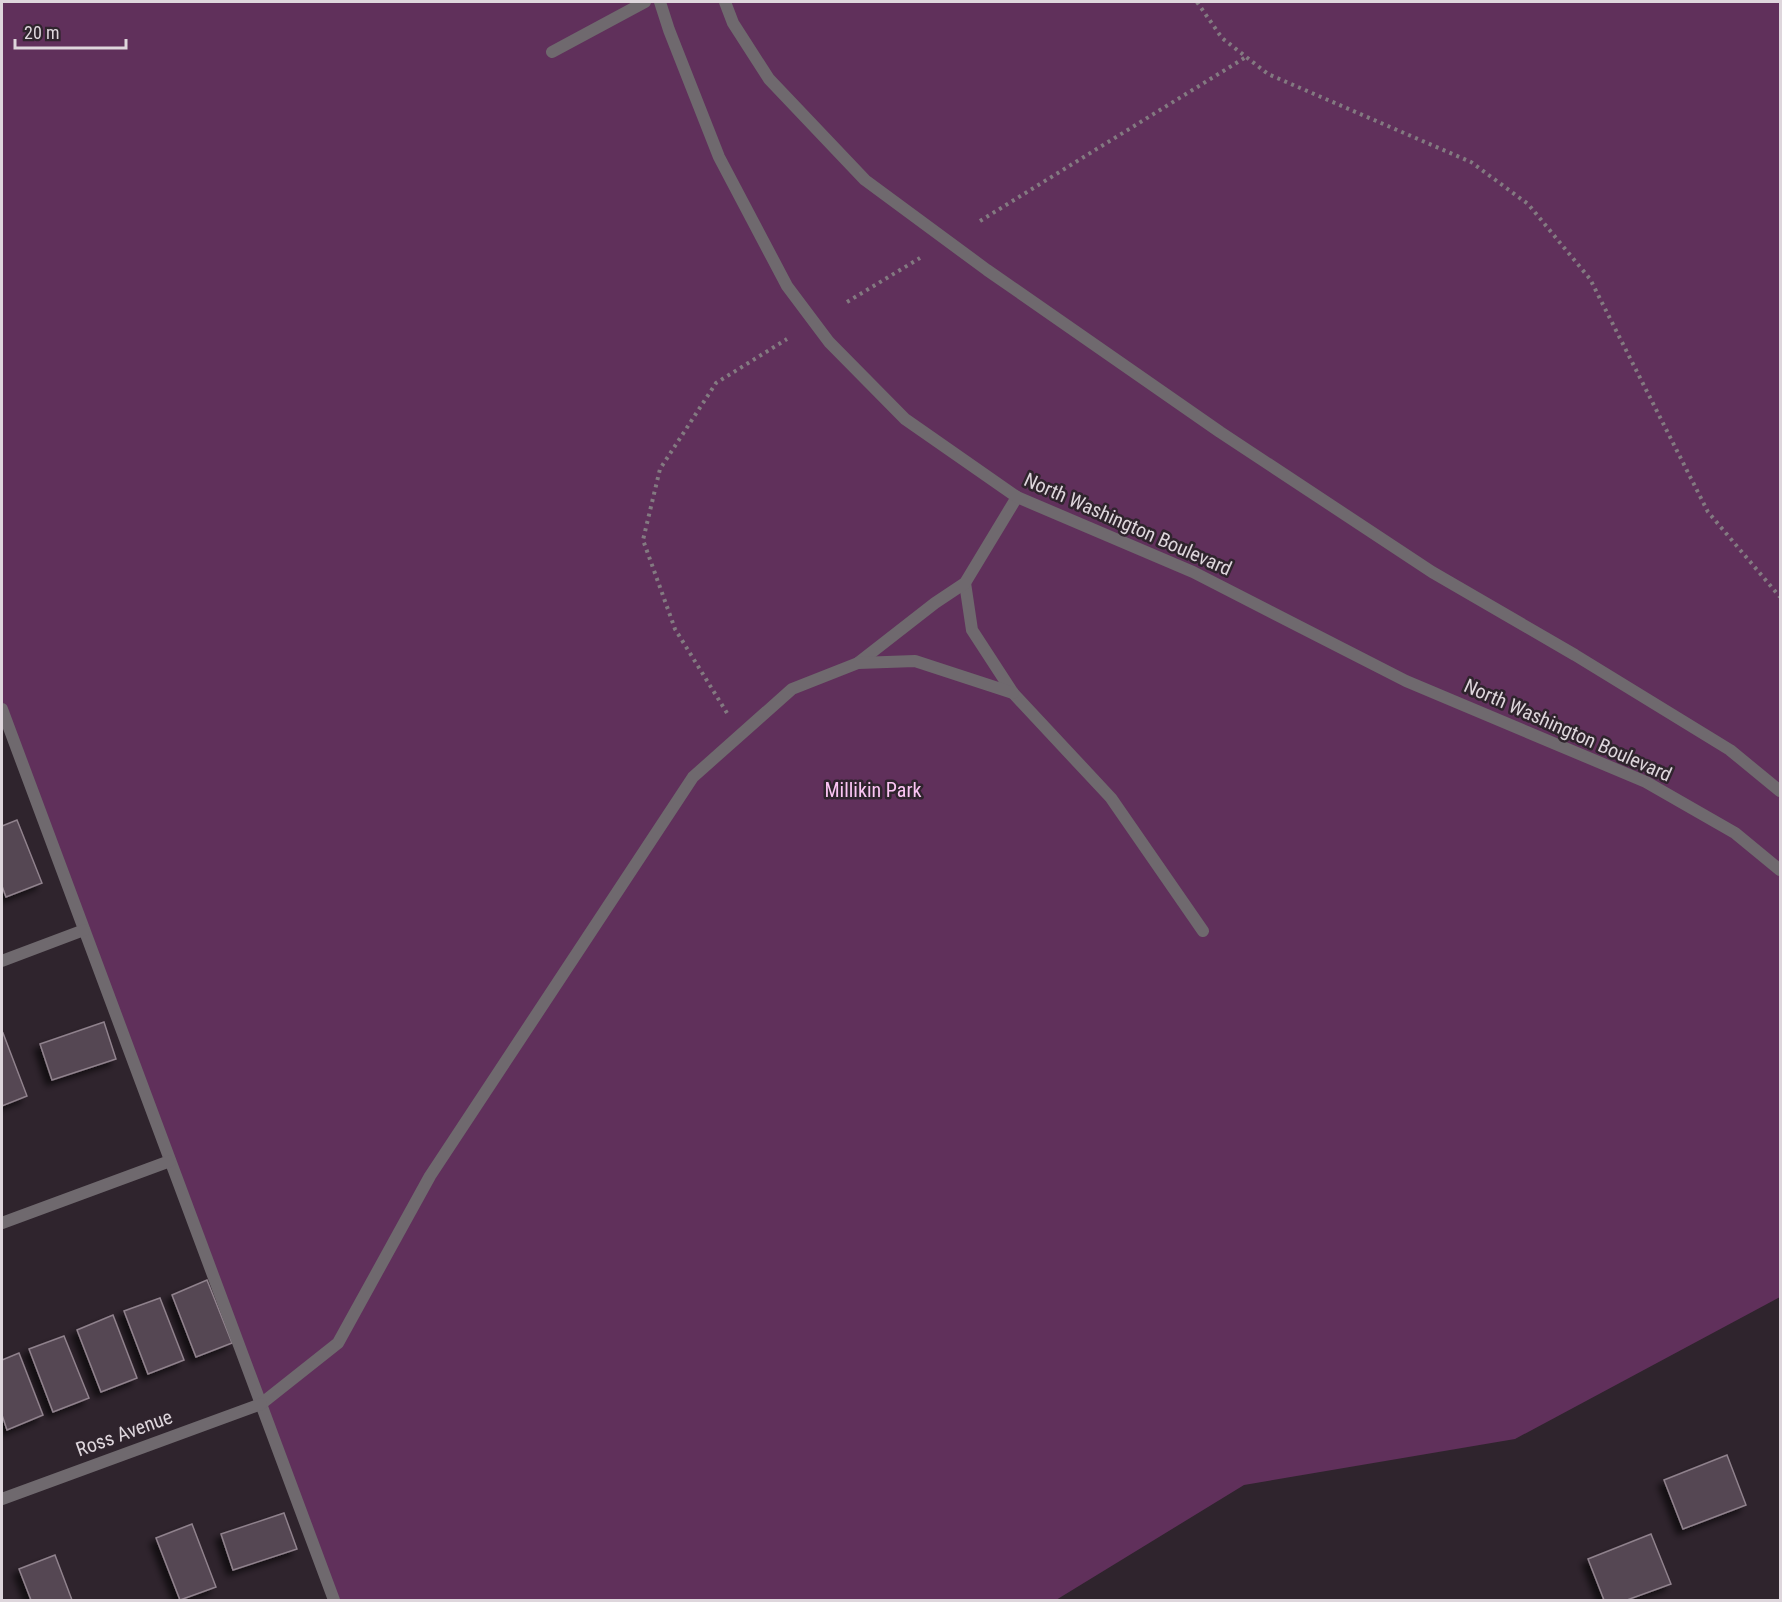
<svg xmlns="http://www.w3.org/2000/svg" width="1782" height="1602" font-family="'Roboto Condensed',sans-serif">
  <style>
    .green { fill: #60305b }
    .building { fill: #544752; stroke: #90828d; stroke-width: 1.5; filter: url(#shadow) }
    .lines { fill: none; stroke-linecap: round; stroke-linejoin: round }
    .path { stroke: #837a81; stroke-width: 4; stroke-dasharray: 3 4.5; stroke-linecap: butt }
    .service { stroke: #6f696e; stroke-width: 12 }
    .minor { stroke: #6f696e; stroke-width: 12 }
    .tertiary { stroke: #6f696e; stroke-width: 12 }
    .labels { text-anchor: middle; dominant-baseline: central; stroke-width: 5; stroke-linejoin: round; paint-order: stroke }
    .street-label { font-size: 20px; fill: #ded6dc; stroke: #2f242d }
    .park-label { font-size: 20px; fill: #fbc5f3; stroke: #2f242d }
  </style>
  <defs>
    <filter id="shadow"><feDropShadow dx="-5.5" dy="5.5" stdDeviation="3" flood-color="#0009"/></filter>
  </defs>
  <rect width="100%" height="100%" fill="#2f242d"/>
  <path class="green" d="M 2,2 L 1780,2 L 1780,1297 L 1515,1439 L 1244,1485 L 1056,1600 L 334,1600 L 2,709 Z"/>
  <g class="building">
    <path d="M 17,820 L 42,883 L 6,897 L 2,886 L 2,826 Z"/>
    <path d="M 104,1022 L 116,1059 L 52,1080 L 40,1044 Z"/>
    <path d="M 3,1033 L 27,1096 L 2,1106 L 2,1034 Z"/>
    <path d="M 207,1280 L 232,1343 L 196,1357 L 172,1295 Z"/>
    <path d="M 160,1298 L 184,1360 L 148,1374 L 124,1311 Z"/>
    <path d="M 113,1315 L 137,1378 L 101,1392 L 77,1330 Z"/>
    <path d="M 64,1336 L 89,1398 L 53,1412 L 29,1349 Z"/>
    <path d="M 19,1353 L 43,1415 L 7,1430 L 2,1415 L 2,1360 Z"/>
    <path d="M 1727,1455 L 1746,1505 L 1683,1529 L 1664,1480 Z"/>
    <path d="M 284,1513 L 297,1549 L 233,1570 L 221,1534 Z"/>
    <path d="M 192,1524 L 216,1587 L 180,1600 L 156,1538 Z"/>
    <path d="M 1651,1534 L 1671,1584 L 1627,1600 L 1604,1600 L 1588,1559 Z"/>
    <path d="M 55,1555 L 72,1600 L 31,1600 L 19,1569 Z"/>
  </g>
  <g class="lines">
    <g class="path">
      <path d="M 1197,2 L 1222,38 L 1268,74 L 1471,162 L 1528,204 L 1590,279 L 1708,512 L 1780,597"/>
      <path d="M 980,221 L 1246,57"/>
      <path d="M 847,302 L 920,258"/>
      <path d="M 727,713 L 675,629 L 643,540 L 660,469 L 716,383 L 787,339"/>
    </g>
    <g class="service">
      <path d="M 552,52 L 645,2"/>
      <path d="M 965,583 L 972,630 L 1013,693 L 1111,798 L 1203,931"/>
      <path d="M 858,663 L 935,603 L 965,583 L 1017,497"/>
      <path d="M 2,709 L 334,1600"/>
      <path d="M 2,1223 L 170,1161"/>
      <path d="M 261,1404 L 338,1343 L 430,1176 L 693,777 L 792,689 L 858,663 L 915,661 L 1013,693"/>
    </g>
    <g class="minor">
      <path d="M 2,961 L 84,930"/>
      <path d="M 2,1499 L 261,1404"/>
    </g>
    <g class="tertiary">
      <path d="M 660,2 L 669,30 L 719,157 L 787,286 L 829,342 L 905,419 L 1017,497 L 1193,572 L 1406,681 L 1646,782 L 1735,833 L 1780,870"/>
      <path d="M 725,2 L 733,23 L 769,79 L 865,180 L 987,270 L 1220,432 L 1432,572 L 1575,655 L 1730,750 L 1780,791"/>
    </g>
  </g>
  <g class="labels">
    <g class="street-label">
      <text transform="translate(1128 524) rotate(24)">North Washington Boulevard</text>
      <text transform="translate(1568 730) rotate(24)">North Washington Boulevard</text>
      <text transform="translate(124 1433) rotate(-20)">Ross Avenue</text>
    </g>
    <g class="park-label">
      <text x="873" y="790">Millikin Park</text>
    </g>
  </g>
  <rect width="1782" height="1602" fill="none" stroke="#ded6dc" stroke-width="6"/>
  <path d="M15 39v9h111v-9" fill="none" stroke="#ded6dc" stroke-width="3"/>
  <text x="24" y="39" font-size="18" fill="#ded6dc" stroke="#2f242d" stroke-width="4.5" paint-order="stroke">20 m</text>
</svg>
